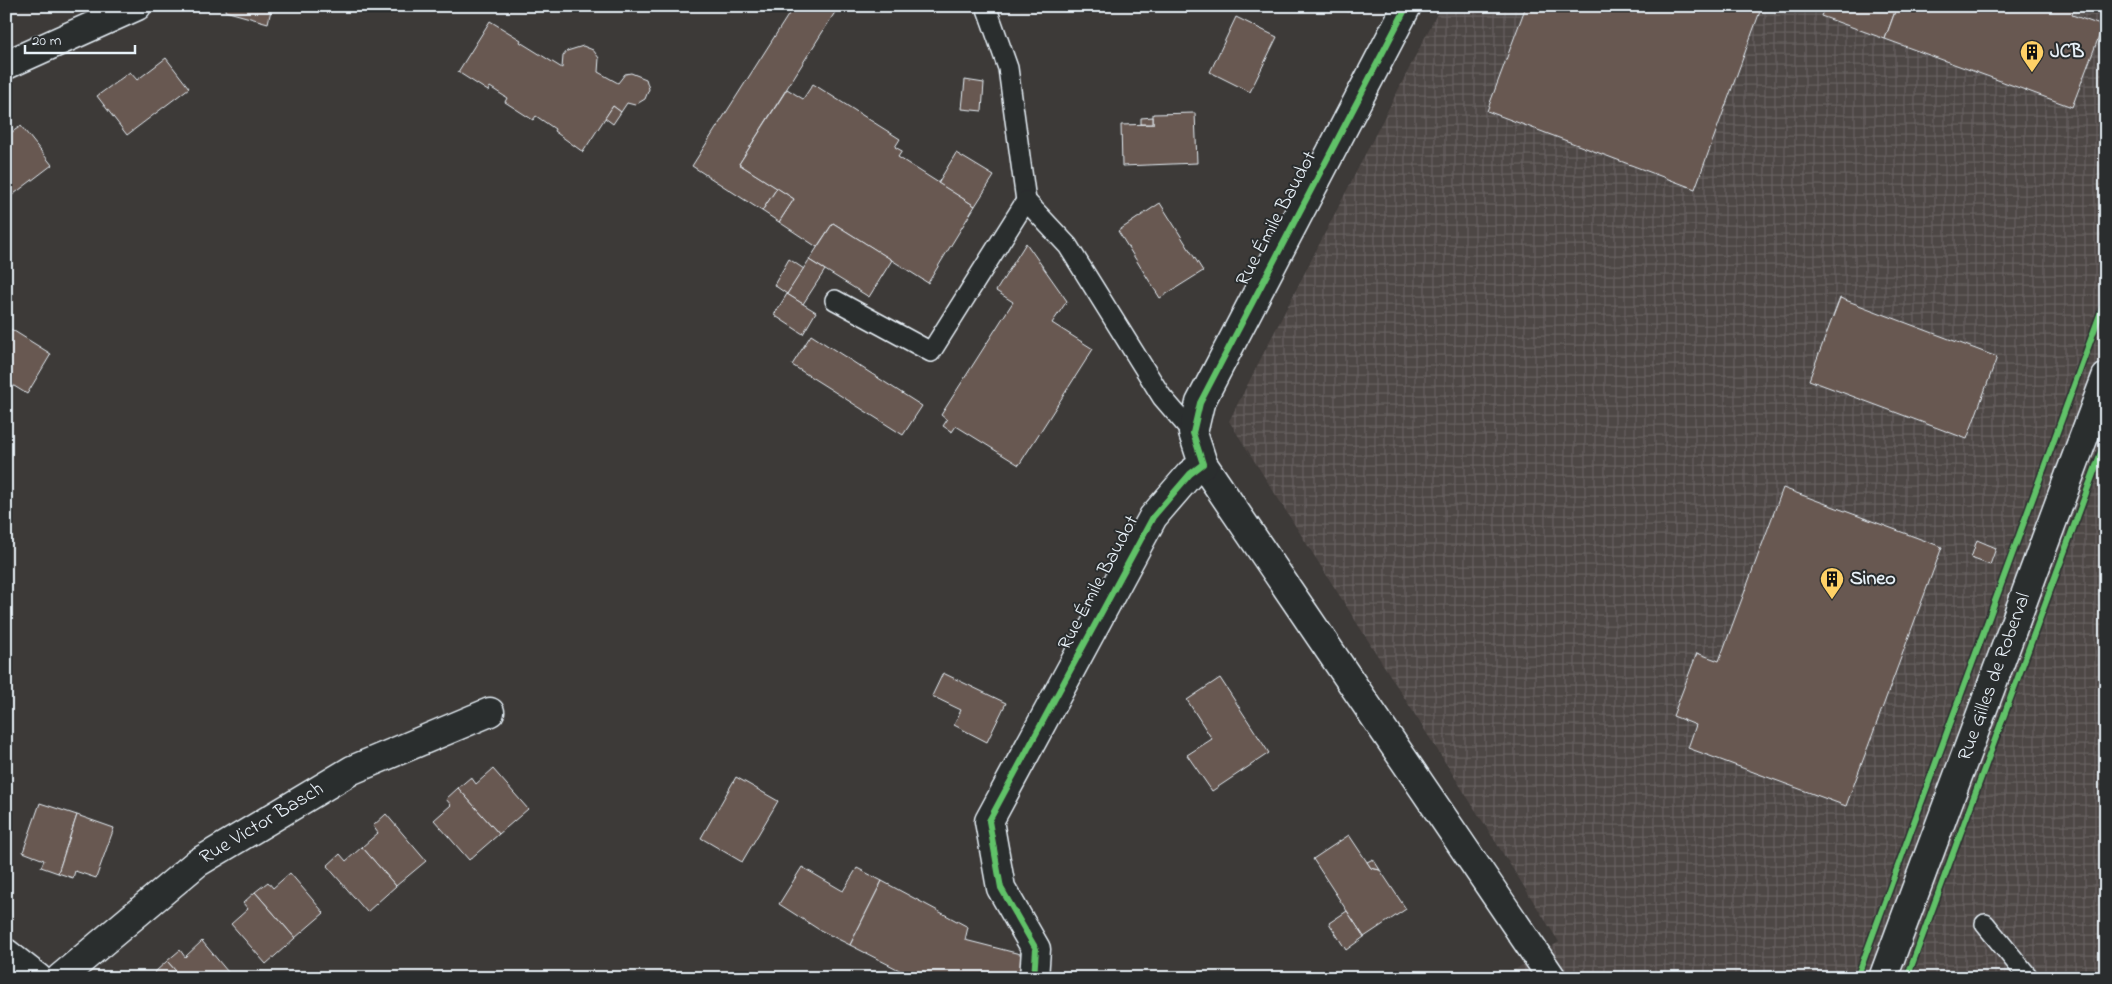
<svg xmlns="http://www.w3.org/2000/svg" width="2112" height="984" font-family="'Indie Flower',sans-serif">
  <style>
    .industrial { fill: url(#industrial-grid) }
    .building { fill: #685851; stroke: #e8f1f8 }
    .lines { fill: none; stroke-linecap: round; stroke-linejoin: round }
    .lane-casing { stroke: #e8f1f8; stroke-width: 22 }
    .street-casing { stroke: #e8f1f8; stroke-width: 31 }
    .secondary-casing { stroke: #e8f1f8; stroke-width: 31 }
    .lane { stroke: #2a2d2e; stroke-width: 19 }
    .street { stroke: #2a2d2e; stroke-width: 28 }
    .secondary { stroke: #2a2d2e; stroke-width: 28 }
    .cycleway-casing { stroke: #2a2d2e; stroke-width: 9 }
    .cycleway { stroke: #61c268; stroke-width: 6 }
    .labels { text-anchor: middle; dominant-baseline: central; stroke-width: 4; stroke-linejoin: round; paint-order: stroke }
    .poi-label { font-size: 20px; font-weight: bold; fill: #e8f1f8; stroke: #2a2d2e; text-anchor: start }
    .street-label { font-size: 20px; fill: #e8f1f8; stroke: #2a2d2e }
  </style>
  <defs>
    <pattern id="industrial-grid" width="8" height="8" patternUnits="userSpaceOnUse" patternTransform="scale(1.25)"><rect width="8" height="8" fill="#4d4644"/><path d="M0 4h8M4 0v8" fill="none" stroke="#676160"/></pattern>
  </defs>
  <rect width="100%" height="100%" fill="#3d3a38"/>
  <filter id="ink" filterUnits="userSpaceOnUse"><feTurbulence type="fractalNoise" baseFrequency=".02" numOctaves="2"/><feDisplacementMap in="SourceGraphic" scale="10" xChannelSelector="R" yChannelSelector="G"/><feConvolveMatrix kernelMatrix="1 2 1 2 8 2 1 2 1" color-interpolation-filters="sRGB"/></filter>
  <g filter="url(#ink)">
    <path class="industrial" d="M 1441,6 L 2106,6 L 2106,978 L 1502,978 L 1559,942 L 1229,421 Z"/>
    <g class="building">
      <path d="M 226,6 L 272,6 L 268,23 L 225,11 Z"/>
      <path d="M 794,6 L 839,6 L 739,164 L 777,188 L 762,211 L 692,166 Z"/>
      <path d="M 1335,6 L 1351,6 L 1348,12 Z"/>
      <path d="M 1526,6 L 1762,6 L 1695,189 L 1487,111 Z"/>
      <path d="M 1825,6 L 1897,6 L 1885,39 L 1821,16 Z"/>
      <path d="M 1897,6 L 2075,6 L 2072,15 L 2103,26 L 2072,107 L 1885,39 Z"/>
      <path d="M 1236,17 L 1277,37 L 1250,92 L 1210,72 Z"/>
      <path d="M 490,21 L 521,40 L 520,42 L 562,68 L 563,56 L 567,51 L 583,46 L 593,50 L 599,58 L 598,72 L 618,83 L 625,74 L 631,73 L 646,79 L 649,89 L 645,99 L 635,105 L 627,103 L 621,112 L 613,106 L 583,152 L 554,131 L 555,129 L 536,116 L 533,120 L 505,102 L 507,98 L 490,87 L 488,91 L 458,72 Z"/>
      <path d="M 166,58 L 189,88 L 127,135 L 97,96 L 130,72 L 137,80 Z"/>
      <path d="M 965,80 L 984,83 L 982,111 L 962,109 Z"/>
      <path d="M 813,84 L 900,139 L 895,147 L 902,151 L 898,157 L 975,206 L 928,283 L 833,223 L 817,247 L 779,222 L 794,199 L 739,164 L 787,89 L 803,99 Z"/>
      <path d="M 613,106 L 621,112 L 613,124 L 605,118 Z"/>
      <path d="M 1195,113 L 1197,163 L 1122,166 L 1121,125 L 1153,124 L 1153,114 Z"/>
      <path d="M 1153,117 L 1153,124 L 1141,124 L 1141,118 Z"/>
      <path d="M 21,126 L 52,165 L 6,200 L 6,136 Z"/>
      <path d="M 956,153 L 994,176 L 975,206 L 938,183 Z"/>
      <path d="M 777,188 L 794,199 L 779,222 L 762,211 Z"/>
      <path d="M 1160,203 L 1203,271 L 1160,298 L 1118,231 Z"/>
      <path d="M 833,223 L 892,260 L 869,297 L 809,260 Z"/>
      <path d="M 1026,243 L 1067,301 L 1052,323 L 1093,349 L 1019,465 L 956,426 L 952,432 L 943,426 L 947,420 L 941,415 L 1013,302 L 996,291 Z"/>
      <path d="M 789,259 L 804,269 L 787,294 L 774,285 Z"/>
      <path d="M 809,260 L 825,270 L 803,304 L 787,294 Z"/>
      <path d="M 787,294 L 816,312 L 803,334 L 774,315 Z"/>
      <path d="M 1840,298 L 1997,357 L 1967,439 L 1809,380 Z"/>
      <path d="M 6,326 L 51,354 L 27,394 L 6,381 Z"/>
      <path d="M 811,335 L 922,406 L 903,435 L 792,365 Z"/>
      <path d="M 1783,488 L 1942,547 L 1846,806 L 1688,748 L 1696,725 L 1673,716 L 1697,653 L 1719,661 Z"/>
      <path d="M 1977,540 L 1996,548 L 1990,565 L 1971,558 Z"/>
      <path d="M 943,673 L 1006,703 L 987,742 L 954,725 L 961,710 L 932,696 Z"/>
      <path d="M 1220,678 L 1269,753 L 1212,791 L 1187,755 L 1212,739 L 1187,700 Z"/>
      <path d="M 493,769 L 528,809 L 499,834 L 458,788 L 471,777 L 476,784 Z"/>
      <path d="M 736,777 L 778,801 L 742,862 L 701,838 Z"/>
      <path d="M 458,788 L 499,834 L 469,860 L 434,820 L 451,805 L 446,799 Z"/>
      <path d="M 40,803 L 77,815 L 58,873 L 41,867 L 44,860 L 23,852 Z"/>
      <path d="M 386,814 L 426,861 L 396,886 L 362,847 L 378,833 L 373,826 Z"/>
      <path d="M 77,815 L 114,828 L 96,878 L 75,871 L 73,878 L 58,873 Z"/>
      <path d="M 1349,835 L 1371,868 L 1380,870 L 1406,909 L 1364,937 L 1313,859 Z"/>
      <path d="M 362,847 L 396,886 L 367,912 L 327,866 L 340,854 L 346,861 Z"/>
      <path d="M 1373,859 L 1380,870 L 1371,868 L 1367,862 Z"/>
      <path d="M 802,867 L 843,891 L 857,868 L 882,881 L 850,945 L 818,929 L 779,904 Z"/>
      <path d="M 290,873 L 324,913 L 295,938 L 255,892 L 268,882 L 273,888 Z"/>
      <path d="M 882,881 L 968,927 L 965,940 L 1024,955 L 1017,978 L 915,978 L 850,945 Z"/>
      <path d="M 255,892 L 295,938 L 266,964 L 231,924 L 248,909 L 243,903 Z"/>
      <path d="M 1347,911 L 1364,937 L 1346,950 L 1329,923 Z"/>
      <path d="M 202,941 L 233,978 L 182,978 L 167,961 L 180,950 L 185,957 Z"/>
      <path d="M 167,961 L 182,978 L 160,978 L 155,972 Z"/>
    </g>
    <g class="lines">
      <g class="lane-casing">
        <g id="lane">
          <path d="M 986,6 L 1008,68 L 1026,201"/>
          <path d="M 835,300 L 931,352 L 1026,201 L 1068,246 L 1162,397 L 1193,433"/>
          <path d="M 1985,924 L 2029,978"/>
        </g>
      </g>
      <g class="street-casing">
        <g id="street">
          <path d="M 6,65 L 137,6"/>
          <path d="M 1203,464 L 1552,978"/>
          <path d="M 6,953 L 38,978"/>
          <path d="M 60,978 L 197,863 L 352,770 L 490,712"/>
          <path d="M 1034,978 L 1036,949 L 1001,888 L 989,821 L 1153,517 L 1190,474 L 1203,464 L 1193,433 L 1200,403 L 1407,6"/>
        </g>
      </g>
      <g class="secondary-casing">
        <path id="secondary" d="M 1883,978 L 2106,377"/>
      </g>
      <use href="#lane" class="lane"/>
      <use href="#street" class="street"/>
      <use href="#secondary" class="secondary"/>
      <g class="cycleway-casing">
        <g id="cycleway">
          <path d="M 1034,978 L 1036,949 L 1001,888 L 989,821 L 1153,517 L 1190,474 L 1203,464 L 1193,433 L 1200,403 L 1407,6"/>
          <path d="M 1857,978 L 2106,298"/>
          <path d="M 1907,978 L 2106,439"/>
        </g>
      </g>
      <use href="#cycleway" class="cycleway"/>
    </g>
  </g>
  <defs>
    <g id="building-pin" transform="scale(1.25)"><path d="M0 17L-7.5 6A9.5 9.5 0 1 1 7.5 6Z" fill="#ffd166" stroke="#2a2d2e"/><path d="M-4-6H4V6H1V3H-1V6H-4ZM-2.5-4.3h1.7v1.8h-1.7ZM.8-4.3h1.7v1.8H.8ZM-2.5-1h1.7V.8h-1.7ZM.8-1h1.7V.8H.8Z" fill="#111"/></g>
  </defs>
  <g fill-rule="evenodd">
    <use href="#building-pin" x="2032" y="52"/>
    <use href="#building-pin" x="1832" y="579"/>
  </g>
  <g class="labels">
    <g class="poi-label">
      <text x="2050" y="52">JCB</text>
      <text x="1850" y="579">Sineo</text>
    </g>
    <g class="street-label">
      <text transform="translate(1277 219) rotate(-62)">Rue Émile Baudot</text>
      <text transform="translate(1099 583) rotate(-62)">Rue Émile Baudot</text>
      <text transform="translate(1995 677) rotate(-70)">Rue Gilles de Roberval</text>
      <text transform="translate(262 824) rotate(-31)">Rue Victor Basch</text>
    </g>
  </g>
  <rect width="2112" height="984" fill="none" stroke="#2a2d2e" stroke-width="25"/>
  <rect x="12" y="12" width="2087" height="959" fill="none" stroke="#e8f1f8" stroke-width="2" filter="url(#ink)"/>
  <path d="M25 45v8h110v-8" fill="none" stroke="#e8f1f8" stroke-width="2.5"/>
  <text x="32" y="45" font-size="15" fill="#e8f1f8" stroke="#2a2d2e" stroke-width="4" paint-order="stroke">20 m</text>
</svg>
